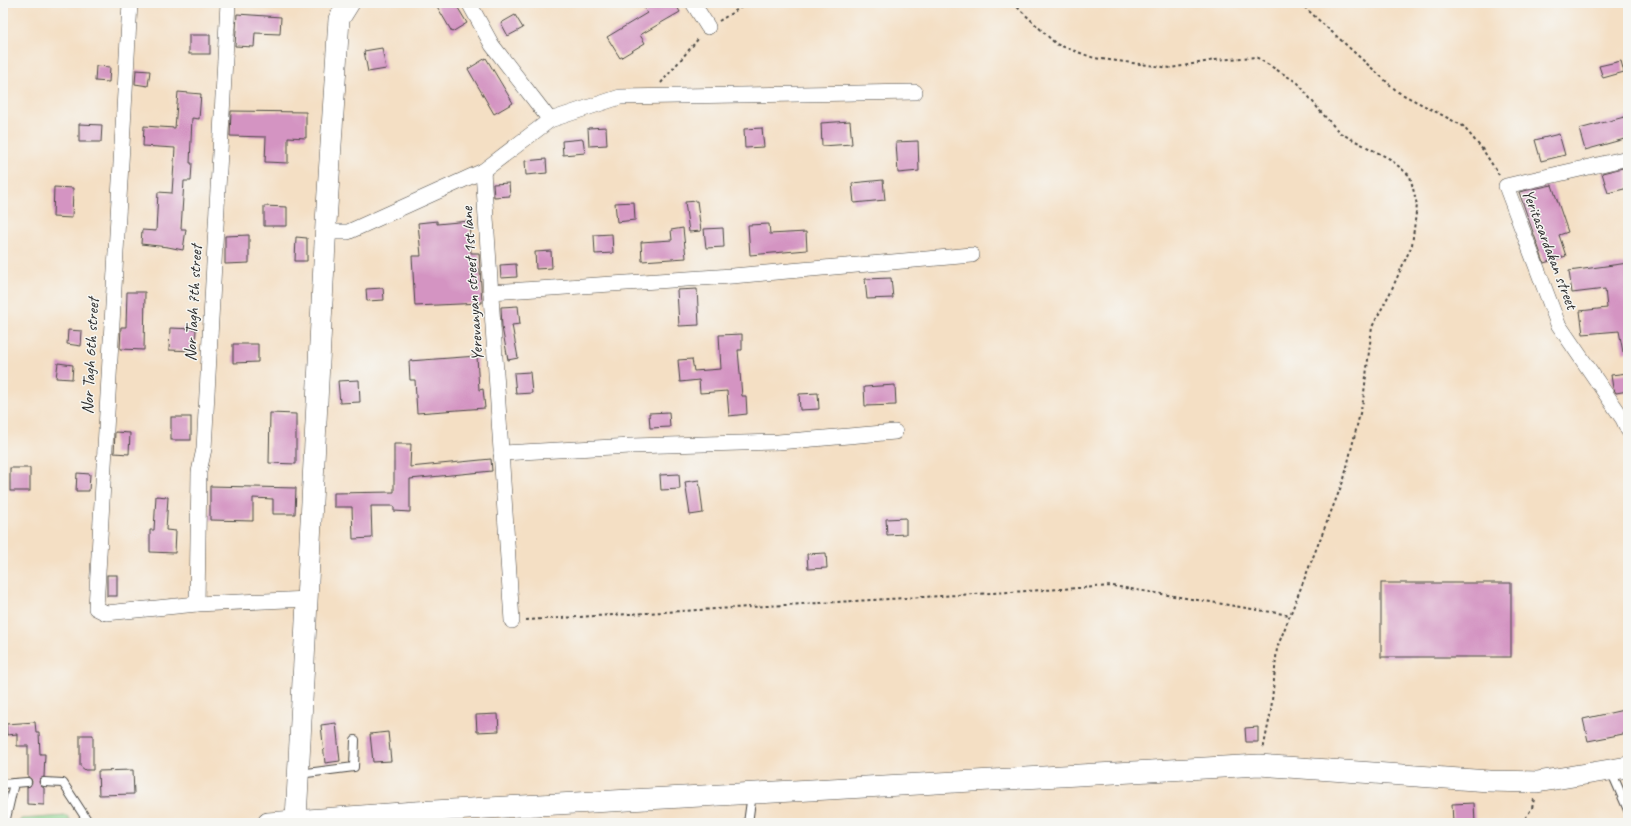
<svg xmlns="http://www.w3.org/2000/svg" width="1631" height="826" font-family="Caveat,sans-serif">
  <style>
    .green { fill: #92da94; stroke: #5e8260 }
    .building { fill: #d494c2 }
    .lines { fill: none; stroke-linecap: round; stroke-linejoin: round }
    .lane-casing { stroke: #494642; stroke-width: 10 }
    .street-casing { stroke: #494642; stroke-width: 16 }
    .secondary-casing { stroke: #494642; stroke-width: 22 }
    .path { stroke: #494642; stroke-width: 2; stroke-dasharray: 3 3; stroke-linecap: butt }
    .lane { stroke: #fff; stroke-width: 8 }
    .street { stroke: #fff; stroke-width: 15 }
    .secondary { stroke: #fff; stroke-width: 21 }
    .labels { text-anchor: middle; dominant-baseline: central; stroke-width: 3; stroke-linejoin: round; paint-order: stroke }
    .street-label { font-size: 17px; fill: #2b2b2b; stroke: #f6f6f2 }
  </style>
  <rect width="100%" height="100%" fill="#f6f6f2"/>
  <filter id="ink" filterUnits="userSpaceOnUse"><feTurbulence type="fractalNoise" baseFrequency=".025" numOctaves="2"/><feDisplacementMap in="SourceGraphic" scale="8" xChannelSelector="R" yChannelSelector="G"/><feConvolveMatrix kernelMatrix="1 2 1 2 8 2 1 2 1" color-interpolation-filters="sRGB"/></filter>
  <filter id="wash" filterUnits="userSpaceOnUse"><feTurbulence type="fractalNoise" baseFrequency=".012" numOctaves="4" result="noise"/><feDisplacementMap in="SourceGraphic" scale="16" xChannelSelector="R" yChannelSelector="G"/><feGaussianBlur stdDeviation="0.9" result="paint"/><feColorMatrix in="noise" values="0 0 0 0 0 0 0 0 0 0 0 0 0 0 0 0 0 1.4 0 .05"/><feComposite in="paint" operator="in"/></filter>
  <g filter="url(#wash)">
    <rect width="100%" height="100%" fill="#f4dfc4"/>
    <path class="green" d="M 67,816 L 71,821 L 19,823 L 21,819 Z"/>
    <g id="blocks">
      <g class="building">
        <path d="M 435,3 L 455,3 L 467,23 L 452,32 Z"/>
        <path d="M 641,3 L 675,3 L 680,12 L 640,35 L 645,43 L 620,58 L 607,37 L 647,13 Z"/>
        <path d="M 237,14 L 281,17 L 280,34 L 255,33 L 254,47 L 235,46 Z"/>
        <path d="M 515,15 L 523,28 L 508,36 L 501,23 Z"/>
        <rect x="189" y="35" width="21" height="19"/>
        <path d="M 382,48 L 386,69 L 368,72 L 364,51 Z"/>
        <path d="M 486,58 L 513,103 L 494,114 L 468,69 Z"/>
        <path d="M 1621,61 L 1624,72 L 1603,78 L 1599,66 Z"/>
        <path d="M 96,66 L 110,67 L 109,82 L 95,81 Z"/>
        <path d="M 136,70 L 150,71 L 148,86 L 135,84 Z"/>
        <path d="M 178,92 L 201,94 L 199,119 L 192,118 L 190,163 L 192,163 L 191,181 L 184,181 L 181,229 L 186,229 L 183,250 L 168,247 L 141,244 L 142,230 L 156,231 L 158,192 L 172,193 L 175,148 L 143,146 L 144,126 L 175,128 Z"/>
        <path d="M 231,111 L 306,112 L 306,138 L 288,137 L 288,163 L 265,162 L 266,137 L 230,136 Z"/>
        <path d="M 1628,116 L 1628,138 L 1585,150 L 1579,129 Z"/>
        <path d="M 850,121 L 852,144 L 822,146 L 821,123 Z"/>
        <path d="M 79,124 L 102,125 L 101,142 L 79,142 Z"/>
        <path d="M 606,127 L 607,145 L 589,146 L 588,128 Z"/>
        <path d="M 762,128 L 764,147 L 745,148 L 744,129 Z"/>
        <path d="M 1559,134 L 1565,155 L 1541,161 L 1535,140 Z"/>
        <path d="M 583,139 L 585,153 L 563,155 L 562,141 Z"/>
        <path d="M 918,141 L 919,171 L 898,173 L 896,142 Z"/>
        <path d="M 546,159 L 547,173 L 526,175 L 525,161 Z"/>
        <path d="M 1627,167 L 1628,188 L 1608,193 L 1602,173 Z"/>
        <path d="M 883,180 L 885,200 L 854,203 L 852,183 Z"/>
        <path d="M 509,183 L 510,196 L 494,197 L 493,184 Z"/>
        <path d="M 1552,185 L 1568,232 L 1559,235 L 1566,256 L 1544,263 L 1519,192 Z"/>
        <path d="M 54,187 L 73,188 L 72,218 L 53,217 Z"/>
        <path d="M 697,201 L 701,231 L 689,232 L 685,202 Z"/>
        <path d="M 634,202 L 635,220 L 617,222 L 615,203 Z"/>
        <path d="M 264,206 L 287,207 L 287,226 L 264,226 Z"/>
        <path d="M 437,221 L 437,224 L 469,221 L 471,253 L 479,253 L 482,303 L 415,306 L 412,256 L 421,256 L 418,223 Z"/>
        <path d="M 769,224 L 770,234 L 806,232 L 807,250 L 750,255 L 748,225 Z"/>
        <path d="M 683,228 L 686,258 L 642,261 L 641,242 L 672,240 L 671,230 Z"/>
        <path d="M 723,228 L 724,247 L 706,248 L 704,229 Z"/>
        <path d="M 612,234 L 613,253 L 595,254 L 594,235 Z"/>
        <path d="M 249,235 L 249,263 L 225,264 L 225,236 Z"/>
        <path d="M 296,237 L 307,238 L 307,261 L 295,261 Z"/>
        <path d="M 551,251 L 552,268 L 536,269 L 535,252 Z"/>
        <path d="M 1628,263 L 1628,352 L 1623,352 L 1619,331 L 1583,334 L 1580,311 L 1607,308 L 1605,289 L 1572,293 L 1569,271 Z"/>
        <path d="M 516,264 L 517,277 L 501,278 L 500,265 Z"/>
        <path d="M 891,278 L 893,298 L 867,299 L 865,279 Z"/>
        <path d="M 383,288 L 384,300 L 367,301 L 366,289 Z"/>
        <path d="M 697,289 L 699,325 L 679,326 L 677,290 Z"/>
        <path d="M 127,292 L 145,292 L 144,350 L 120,349 L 121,327 L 126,327 Z"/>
        <path d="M 518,306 L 520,324 L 512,325 L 518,358 L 508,360 L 502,327 L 501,307 Z"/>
        <path d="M 170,328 L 196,329 L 195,351 L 169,350 Z"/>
        <path d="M 68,330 L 82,331 L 81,346 L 67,344 Z"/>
        <path d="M 742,334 L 742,350 L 738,350 L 742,396 L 746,396 L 747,414 L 729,416 L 727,391 L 700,393 L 699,380 L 680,382 L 678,360 L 692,359 L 694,371 L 721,369 L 719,335 Z"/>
        <path d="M 233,344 L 258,344 L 258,362 L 233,363 Z"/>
        <path d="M 477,356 L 479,390 L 483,389 L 485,408 L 417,413 L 415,380 L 410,380 L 409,361 Z"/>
        <path d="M 58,363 L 73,365 L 72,379 L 56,378 Z"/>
        <path d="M 530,372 L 532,393 L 516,394 L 514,373 Z"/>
        <path d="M 1628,373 L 1628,391 L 1616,393 L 1613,388 L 1611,375 Z"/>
        <path d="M 359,380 L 360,402 L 340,403 L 338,381 Z"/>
        <path d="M 895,385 L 896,405 L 865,406 L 864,387 Z"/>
        <path d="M 818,393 L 819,409 L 800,410 L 799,394 Z"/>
        <path d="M 669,412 L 670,427 L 650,428 L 649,413 Z"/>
        <path d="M 270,413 L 296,414 L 296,464 L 269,463 Z"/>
        <rect x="171" y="417" width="20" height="23"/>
        <path d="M 115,432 L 130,433 L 129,454 L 114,453 Z"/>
        <path d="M 394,444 L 411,444 L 410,467 L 491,459 L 492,471 L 410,479 L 410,512 L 394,511 L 394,506 L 371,506 L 372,538 L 353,539 L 352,507 L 334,507 L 334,493 L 394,492 Z"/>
        <rect x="10" y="468" width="20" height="23"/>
        <path d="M 77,473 L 90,474 L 89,491 L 76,491 Z"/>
        <path d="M 679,474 L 680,489 L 661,490 L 660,475 Z"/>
        <path d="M 699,480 L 703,513 L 690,515 L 685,482 Z"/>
        <path d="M 210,486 L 296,488 L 295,514 L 273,514 L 273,499 L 253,498 L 253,521 L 210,520 Z"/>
        <path d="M 156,496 L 168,497 L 166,530 L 176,531 L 175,553 L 150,552 L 150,530 L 154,530 Z"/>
        <path d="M 906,518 L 906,534 L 887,535 L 886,519 Z"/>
        <path d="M 826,553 L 827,568 L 808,569 L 807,554 Z"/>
        <rect x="107" y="575" width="10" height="21"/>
        <rect x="1381" y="583" width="130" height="74"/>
        <path d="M 1628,709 L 1628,733 L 1588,741 L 1583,719 Z"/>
        <path d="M 498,714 L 499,731 L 477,732 L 476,715 Z"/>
        <path d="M 35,722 L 36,732 L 39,732 L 40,754 L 45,754 L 44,777 L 40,779 L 39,782 L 41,786 L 44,788 L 44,805 L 27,804 L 27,787 L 30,786 L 32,782 L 31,779 L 28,777 L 28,746 L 17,746 L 17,734 L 7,735 L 6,724 Z"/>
        <path d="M 336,723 L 340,761 L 325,763 L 321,725 Z"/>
        <path d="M 1258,727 L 1258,742 L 1246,742 L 1245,728 Z"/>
        <path d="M 388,732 L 391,761 L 373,762 L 370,734 Z"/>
        <path d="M 80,735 L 93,735 L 93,770 L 85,770 L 80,766 Z"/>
        <path d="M 133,770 L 134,794 L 99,795 L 98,771 Z"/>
        <path d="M 1474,803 L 1475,823 L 1453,823 L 1452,804 Z"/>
      </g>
    </g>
  </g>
  <g filter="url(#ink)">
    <use href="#blocks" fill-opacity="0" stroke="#494642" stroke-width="1"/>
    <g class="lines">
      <g class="lane-casing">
        <g id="lane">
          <path d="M 1611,771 L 1628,810"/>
          <path d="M 299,774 L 354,767 L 355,740"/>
          <path d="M 44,782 L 63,783 L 89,823"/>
          <path d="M 3,784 L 14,783"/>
          <path d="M 5,823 L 14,783 L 27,782"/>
          <path d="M 748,823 L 752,794"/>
        </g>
      </g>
      <g class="street-casing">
        <g id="street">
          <path d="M 130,3 L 96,608 L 106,613 L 197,604 L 308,599"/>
          <path d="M 469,3 L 492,45 L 550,120"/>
          <path d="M 693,3 L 708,27"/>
          <path d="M 1628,158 L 1506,186 L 1558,324 L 1623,419 L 1628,430"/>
          <path d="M 483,171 L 512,621"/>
          <path d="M 325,232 L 348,232 L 483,171 L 550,120 L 620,97 L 915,92"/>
          <path d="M 491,292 L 732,276 L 972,255"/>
          <path d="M 501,453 L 631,446 L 778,442 L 895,432"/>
          <path d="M 197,604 L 199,472 L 204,449 L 228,3"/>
        </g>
      </g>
      <g class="secondary-casing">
        <g id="secondary">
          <path d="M 296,820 L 326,223 L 339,19 L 349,3"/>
          <path d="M 268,823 L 415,812 L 1259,765 L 1489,781 L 1537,782 L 1628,767"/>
        </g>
      </g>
      <g class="path">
        <path d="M 1013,3 L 1056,44 L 1094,58 L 1171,68 L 1215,60 L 1256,57 L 1298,83 L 1320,111 L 1340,133 L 1390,159 L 1410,176 L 1417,205 L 1412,245 L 1390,293 L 1372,327 L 1363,401 L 1344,479 L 1277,648 L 1271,711 L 1263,750"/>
        <path d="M 1300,3 L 1398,92 L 1463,126 L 1483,150 L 1499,175"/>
        <path d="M 719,21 L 748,3"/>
        <path d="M 661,83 L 699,38"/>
        <path d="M 526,620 L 1113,586 L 1289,615"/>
        <path d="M 1522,823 L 1532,808 L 1534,799"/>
      </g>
      <use href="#lane" class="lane"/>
      <use href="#street" class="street"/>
      <use href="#secondary" class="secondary"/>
    </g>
  </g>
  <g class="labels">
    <g class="street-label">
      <text transform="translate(1550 249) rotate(69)">Yeritasardakan street</text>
      <text transform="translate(472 284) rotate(-94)">Yerevanyan street 1st lane</text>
      <text transform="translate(193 303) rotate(-87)">Nor Tagh 7th street</text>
      <text transform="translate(90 356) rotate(-87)">Nor Tagh 6th street</text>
    </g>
  </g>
  <rect width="1631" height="826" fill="none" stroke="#f6f6f2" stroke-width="16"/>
</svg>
